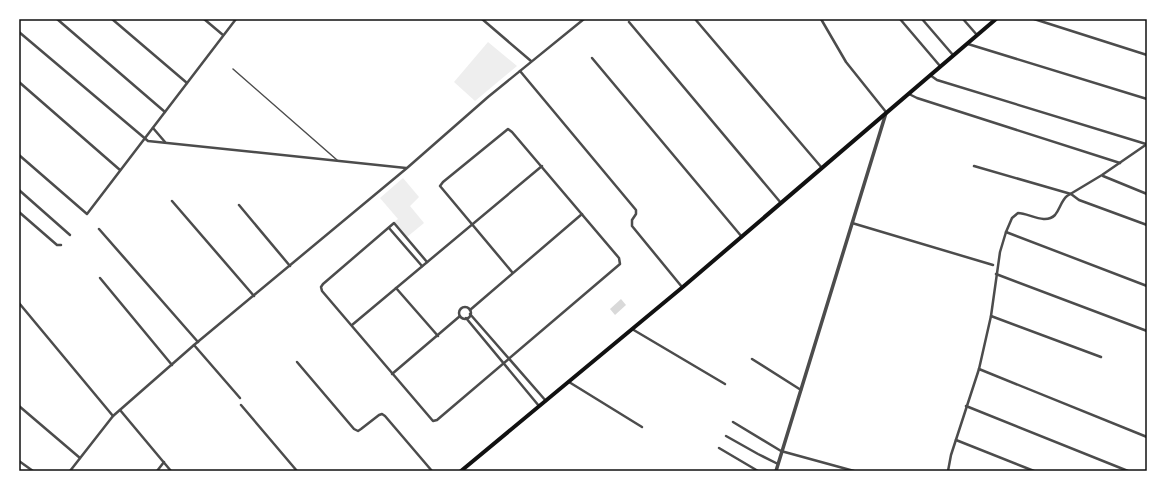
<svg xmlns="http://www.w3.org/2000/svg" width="1166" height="490" font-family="Georgia,serif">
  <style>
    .green { fill: #eee }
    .water { fill: #d9d9d9 }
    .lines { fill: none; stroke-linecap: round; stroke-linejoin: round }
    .service { stroke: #4c4c4c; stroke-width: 1.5 }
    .minor { stroke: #4c4c4c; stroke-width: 2.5 }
    .tertiary { stroke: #4c4c4c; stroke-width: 3.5 }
    .secondary { stroke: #111; stroke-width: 4 }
    .neatline { fill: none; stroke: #111; stroke-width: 1.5 }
  </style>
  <rect width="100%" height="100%" fill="#fff"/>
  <g class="green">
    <path d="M 488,42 L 517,66 L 475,101 L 454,82 Z"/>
    <path d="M 403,178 L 419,197 L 410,206 L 424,223 L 407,237 L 394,222 L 398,219 L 380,198 Z"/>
  </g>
  <path class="water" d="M 621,299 L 626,305 L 615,315 L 610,309 Z"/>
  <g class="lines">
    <path class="service" d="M 233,69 L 337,160"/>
    <g class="minor">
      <path d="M 57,19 L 165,112"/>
      <path d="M 112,19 L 187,83"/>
      <path d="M 204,19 L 223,35"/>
      <path d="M 482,19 L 531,61"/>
      <path d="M 695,19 L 822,168"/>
      <path d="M 821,19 L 846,62 L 886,112"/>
      <path d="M 900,19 L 940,66"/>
      <path d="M 922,19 L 953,55"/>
      <path d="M 963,19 L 977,35"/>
      <path d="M 1034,19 L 1147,55"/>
      <path d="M 629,22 L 781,203"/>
      <path d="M 19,32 L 148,141 L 406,168"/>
      <path d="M 968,44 L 1147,99"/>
      <path d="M 592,58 L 742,237"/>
      <path d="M 520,71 L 636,210 L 636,214 L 632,220 L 632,226 L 682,287"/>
      <path d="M 930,75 L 937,80 L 1146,144"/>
      <path d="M 19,82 L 120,170"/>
      <path d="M 909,94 L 917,98 L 1120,163"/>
      <path d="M 153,128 L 165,142"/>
      <path d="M 19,155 L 87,214 L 236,19"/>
      <path d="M 974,166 L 1071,194 L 1079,200 L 1147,225"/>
      <path d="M 1103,176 L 1147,194"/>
      <path d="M 19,190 L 70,235"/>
      <path d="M 172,201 L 254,296"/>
      <path d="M 239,205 L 290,266"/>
      <path d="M 19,212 L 57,245 L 61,245"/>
      <path d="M 852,223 L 993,265"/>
      <path d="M 389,228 L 422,266"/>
      <path d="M 99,229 L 198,342"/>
      <path d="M 1006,232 L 1147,286"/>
      <path d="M 427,262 L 394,223 L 323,284 L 321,287 L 322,291 L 433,421 L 437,420 L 620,264 L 619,258 L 512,132 L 508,129 L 443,182 L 440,186 L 512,272"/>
      <path d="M 996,274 L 1147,331"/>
      <path d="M 100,278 L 172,365"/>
      <path d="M 396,288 L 438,336"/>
      <path d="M 19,303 L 113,416"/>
      <circle cx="465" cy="313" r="6"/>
      <path d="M 470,310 L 582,214"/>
      <path d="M 470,314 L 546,401"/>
      <path d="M 991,316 L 1101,357"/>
      <path d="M 466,318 L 539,406"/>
      <path d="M 352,325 L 542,166"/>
      <path d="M 632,329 L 725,384"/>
      <path d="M 194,345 L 240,398"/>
      <path d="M 752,359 L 801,390"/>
      <path d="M 297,362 L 354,429 L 358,431 L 361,429 L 379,415 L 382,414 L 385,416 L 432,471"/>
      <path d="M 979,369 L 1147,437"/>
      <path d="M 392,374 L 460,316"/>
      <path d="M 569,382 L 642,427"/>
      <path d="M 241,405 L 297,471"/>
      <path d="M 19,406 L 80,458"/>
      <path d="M 966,406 L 1128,471"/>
      <path d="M 120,410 L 171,471"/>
      <path d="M 733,422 L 781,451 L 854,471"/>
      <path d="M 726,436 L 758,454 L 778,464"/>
      <path d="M 956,440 L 1034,471"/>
      <path d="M 719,448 L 758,471"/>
      <path d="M 19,461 L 33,471"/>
      <path d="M 70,471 L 113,416 L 194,345 L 407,168 L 488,97 L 584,19"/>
      <path d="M 157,471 L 164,462"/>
      <path d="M 948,471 L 951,455 L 979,369 L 991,316 L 1000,252 L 1006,232 L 1012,218 L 1018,213 C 1029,213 1045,225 1055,215 C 1060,209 1061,201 1067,196 L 1102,175 L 1147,144"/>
    </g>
    <path class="tertiary" d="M 776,471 L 886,113"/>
    <path class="secondary" d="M 461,471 L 684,286 L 996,19"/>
  </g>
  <rect width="1166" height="490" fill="none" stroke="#ffffff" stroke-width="40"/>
  <rect x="20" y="20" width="1126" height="450" class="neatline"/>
</svg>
